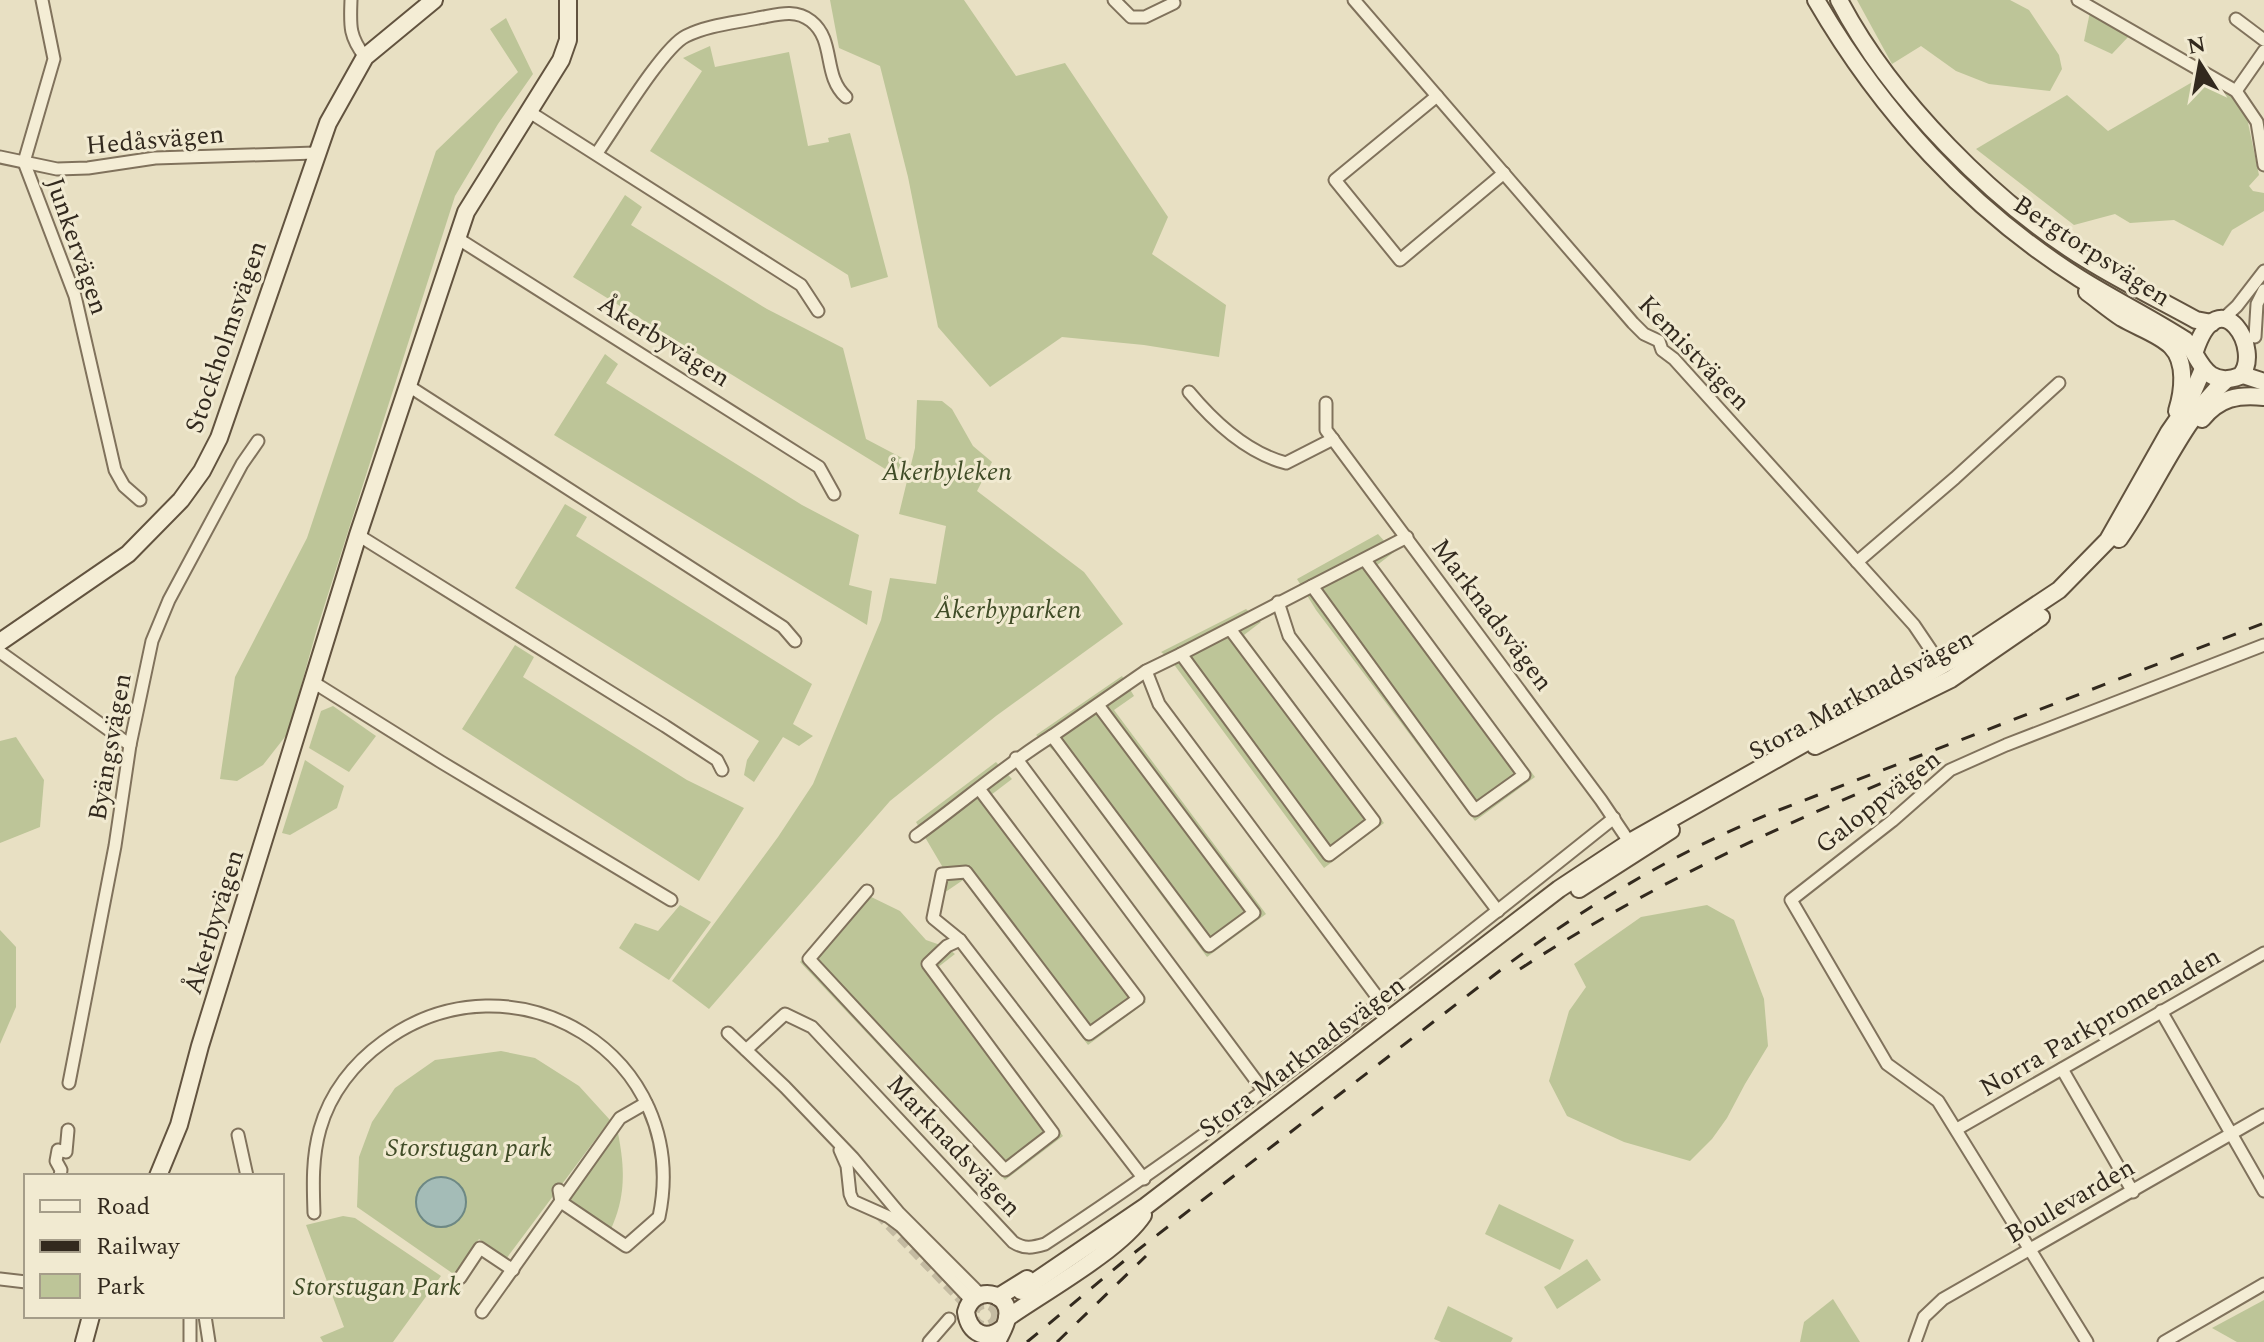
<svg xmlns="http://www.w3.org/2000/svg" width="2264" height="1342" font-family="Spectral,serif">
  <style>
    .green { fill: #bdc598 }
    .water { fill: #a4bcb7; stroke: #6d8884; stroke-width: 2 }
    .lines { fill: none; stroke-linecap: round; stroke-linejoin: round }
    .street-tunnel { stroke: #c4bba2; stroke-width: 11; stroke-dasharray: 11 5.5; stroke-linecap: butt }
    .secondary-tunnel { stroke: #c4bba2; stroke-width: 16; stroke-dasharray: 16 8; stroke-linecap: butt }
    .street-casing { stroke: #80725c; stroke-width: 15 }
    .secondary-casing { stroke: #62533f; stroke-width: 20 }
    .street { stroke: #f4edd5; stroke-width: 11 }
    .secondary { stroke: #f4edd5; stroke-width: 16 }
    .rail { stroke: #32291e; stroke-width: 3; stroke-dasharray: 14 14; stroke-linecap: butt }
    .labels { text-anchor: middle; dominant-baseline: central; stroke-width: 6; stroke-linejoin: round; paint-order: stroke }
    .street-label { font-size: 26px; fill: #32291e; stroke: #f1ead1 }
    .park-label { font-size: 26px; font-style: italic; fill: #404c27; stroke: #f1ead1 }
  </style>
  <rect width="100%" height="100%" fill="#e8e0c3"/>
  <g class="green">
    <path d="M 830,0 L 964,0 L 1016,76 L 1065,63 L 1168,217 L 1152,254 L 1226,305 L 1219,357 L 1144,345 L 1062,337 L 990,387 L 938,327 L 908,177 L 880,66 L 839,48 Z"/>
    <path d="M 1857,0 L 2010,0 L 2029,10 L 2059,55 L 2062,69 L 2050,91 L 1989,84 L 1956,71 L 1921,46 L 1892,64 Z"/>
    <path d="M 2090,12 L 2129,36 L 2112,54 L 2084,41 Z"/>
    <path d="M 506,18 L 533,74 L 498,124 L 455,196 L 316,632 L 288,733 L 263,765 L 237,781 L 220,779 L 235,677 L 307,538 L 436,151 L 518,72 L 490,29 Z"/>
    <path d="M 710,46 L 715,67 L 789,52 L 808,146 L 829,142 L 828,138 L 850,133 L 888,277 L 851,288 L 848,275 L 650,151 L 702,71 L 683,58 Z"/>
    <path d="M 2201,77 L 2233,95 L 2247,118 L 2259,175 L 2249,186 L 2253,191 L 2264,193 L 2264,211 L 2232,230 L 2223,246 L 2174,220 L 2130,223 L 2115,214 L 2074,225 L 1976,149 L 2067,95 L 2108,131 Z"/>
    <path d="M 625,195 L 642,207 L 631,225 L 767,309 L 843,348 L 866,439 L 904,459 L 895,475 L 573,277 Z"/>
    <path d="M 605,354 L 618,364 L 606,383 L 802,505 L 859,535 L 849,585 L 872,591 L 867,625 L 554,435 Z"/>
    <path d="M 917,400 L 942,401 L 952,409 L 973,446 L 992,462 L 977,491 L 1084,572 L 1123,624 L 996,716 L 890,801 L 709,1009 L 672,981 L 778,837 L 813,784 L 881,620 L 890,578 L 936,584 L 946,526 L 899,514 L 915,448 Z"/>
    <path d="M 565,504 L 587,517 L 576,536 L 812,684 L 793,724 L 813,736 L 799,746 L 783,737 L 754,782 L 744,775 L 747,760 L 759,741 L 515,588 Z"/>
    <path d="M 1378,534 L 1394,552 L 1376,566 L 1535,777 L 1475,821 L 1316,610 L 1297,579 Z"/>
    <path d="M 1246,609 L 1261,622 L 1244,635 L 1384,823 L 1324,868 L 1170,659 L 1161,652 Z"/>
    <path d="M 515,645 L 534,657 L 523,677 L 687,780 L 744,808 L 699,881 L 462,729 Z"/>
    <path d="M 1122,676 L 1134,696 L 1114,710 L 1266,914 L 1207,957 L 1055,752 L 1036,735 Z"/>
    <path d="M 333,706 L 376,736 L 349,772 L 309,748 L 321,711 Z"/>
    <path d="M 16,737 L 44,780 L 40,827 L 0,843 L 0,741 Z"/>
    <path d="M 305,760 L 344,786 L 337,808 L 290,835 L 282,833 Z"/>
    <path d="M 996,762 L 1012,779 L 991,795 L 1146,1002 L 1088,1045 L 963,880 L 944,893 L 942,866 L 916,822 Z"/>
    <path d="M 861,892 L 900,911 L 926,940 L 946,947 L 955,954 L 937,968 L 1063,1136 L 1005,1180 L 800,962 Z"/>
    <path d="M 680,905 L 711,922 L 669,980 L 619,948 L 635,923 L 658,931 Z"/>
    <path d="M 1707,905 L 1734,920 L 1764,999 L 1768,1046 L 1745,1084 L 1727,1118 L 1712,1139 L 1690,1161 L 1624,1142 L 1567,1116 L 1549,1081 L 1569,1011 L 1586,987 L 1574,964 L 1641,917 Z"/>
    <path d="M 0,930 L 16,947 L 16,1007 L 0,1044 Z"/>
    <path d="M 501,1051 L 535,1058 L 579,1086 L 610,1120 L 506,1259 L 479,1239 L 455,1275 L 357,1207 L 359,1157 L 372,1122 L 395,1088 L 435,1060 Z"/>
    <path d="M 618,1133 C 625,1169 626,1197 610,1231 L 569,1198 Z"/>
    <path d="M 1499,1204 L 1574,1240 L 1560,1270 L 1485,1234 Z"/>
    <path d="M 343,1216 L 355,1218 L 441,1276 L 393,1342 L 323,1342 L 320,1337 L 344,1327 L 306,1225 Z"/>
    <path d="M 1587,1259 L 1601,1280 L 1557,1309 L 1544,1287 Z"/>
    <path d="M 1833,1299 L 1860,1342 L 1800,1342 L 1804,1322 Z"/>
    <path d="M 2264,1300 L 2264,1342 L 2237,1342 L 2212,1328 Z"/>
    <path d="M 1448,1306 L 1513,1338 L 1511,1342 L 1441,1342 L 1434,1339 Z"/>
  </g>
  <circle class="water" cx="441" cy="1202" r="25"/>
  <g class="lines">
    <path class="street-tunnel" d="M 878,1213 L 972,1310"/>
    <circle class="secondary-tunnel" cx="985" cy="1315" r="14"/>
    <g class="street-casing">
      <g id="street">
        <path d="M 42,0 L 54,59 L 24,162 L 75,296 L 115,470 L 124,486 L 140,500"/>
        <path d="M 351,0 C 350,26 349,36 365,57"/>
        <path d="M 1114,0 L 1131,17 L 1145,17 L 1174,3"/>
        <path d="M 1354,0 L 1633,323 L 1644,334 L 1659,341 L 1662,350 L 1674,359 L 1914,625 L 1941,665"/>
        <path d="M 2078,0 L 2236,91 L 2257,122 L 2264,165"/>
        <path d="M 2236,19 L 2264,40"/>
        <path d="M 2236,91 L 2264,51"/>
        <path d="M 1437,96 L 1335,180 L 1400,260 L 1504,173"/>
        <path d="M 528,111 L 801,285 L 818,311"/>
        <path d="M 597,153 C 614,129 663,47 686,36 C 708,25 734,23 758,18 C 776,15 795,8 811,21 C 836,41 822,75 846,97"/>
        <path d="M 0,157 L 57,169 L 88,168 L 155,158 L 315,153"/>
        <path d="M 457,238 L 819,467 L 834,494"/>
        <path d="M 2223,319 L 2237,306 L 2264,271"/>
        <path d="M 2255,337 L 2257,304 L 2264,290"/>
        <path d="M 407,385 L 783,627 L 795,641"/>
        <path d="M 1189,392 C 1214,422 1248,453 1286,463 L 1333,439"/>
        <path d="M 1326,403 L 1326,430 L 1601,800 L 1632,846"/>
        <path d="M 358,535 L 665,726 L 717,760 L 722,770"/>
        <path d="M 1365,560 L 1524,775 L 1475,810 L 1312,586 L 1407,537"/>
        <path d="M 1857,562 L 1955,478 L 2059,383"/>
        <path d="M 1278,602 L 1289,636 L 1498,911"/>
        <path d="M 1230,629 L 1374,821 L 1329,855 L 1181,654 L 1312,586"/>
        <path d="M 0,652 L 130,745"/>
        <path d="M 1146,671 L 1159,704 L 1381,1002"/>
        <path d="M 313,682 L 441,762 L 671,900"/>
        <path d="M 1052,736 L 1146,671 L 1181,654"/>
        <path d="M 1016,758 L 1263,1090"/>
        <path d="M 980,790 L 1138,999 L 1089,1034 L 966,872 L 942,874 L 933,918 L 960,940 L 1144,1179"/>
        <path d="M 916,836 C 962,803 1005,765 1052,736 L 1209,946 L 1254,913 L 1098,705"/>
        <path d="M 867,891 L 809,959 L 1005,1170 L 1053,1133 L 928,964 L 947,946 L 960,940"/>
        <path d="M 2161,1011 L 2264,1191"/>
        <path d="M 728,1033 L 785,1087 L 853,1158 L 899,1213 L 980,1294"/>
        <path d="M 746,1050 L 785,1014 L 812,1027 L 1013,1242 C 1024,1249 1032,1248 1045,1244 C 1243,1114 1429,966 1614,818"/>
        <path d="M 2062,1069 L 2133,1192"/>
        <path d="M 69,1083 L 115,846 L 130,745 L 152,641 L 169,600 L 242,464 L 258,441"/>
        <path d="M 1957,1129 L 2264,953"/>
        <path d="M 238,1135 L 247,1176"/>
        <path d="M 840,1150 L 847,1166 L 850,1194 L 853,1201 L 889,1217 L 901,1226 L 971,1300"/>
        <path d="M 60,1176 L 61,1170 L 56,1161 L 58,1150 L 66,1152 L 68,1130"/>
        <path d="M 314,1213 C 313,1185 312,1157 320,1129 C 330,1093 354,1063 383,1042 C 513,946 693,1055 659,1217 L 626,1246 L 561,1202 L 559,1190"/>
        <path d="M 460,1278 L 480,1248 L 513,1270"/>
        <path d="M 0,1279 L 26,1282"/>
        <path d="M 482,1312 L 620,1118 L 646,1103"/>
        <path d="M 205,1316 L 209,1342"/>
        <path d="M 190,1319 L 190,1342"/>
        <path d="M 929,1342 L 949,1319"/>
        <path d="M 1915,1342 L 1924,1317 L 1943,1299 L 2264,1115"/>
        <path d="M 2087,1342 L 1938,1101 L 1887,1064 L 1791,900 L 1892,821 L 1950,770 L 2006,745 L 2264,645"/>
        <path d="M 2164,1342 L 2264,1284"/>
      </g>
    </g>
    <g class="secondary-casing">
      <g id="secondary">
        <path d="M 1816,0 C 1881,112 1970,209 2079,278 C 2114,300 2151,318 2185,340 C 2195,351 2199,367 2211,375 C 2220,381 2230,380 2240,376 C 2264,352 2220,276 2195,351"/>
        <path d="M 1839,0 C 1890,98 1995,204 2089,261 C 2123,282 2160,300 2196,320 L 2212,323"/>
        <path d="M 2087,292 C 2098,300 2110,310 2122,318 C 2137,327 2159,334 2171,346 C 2187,362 2183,392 2177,411"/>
        <path d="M 2243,375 L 2264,382"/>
        <path d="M 2202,419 C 2219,398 2238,394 2264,397"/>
        <path d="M 2119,539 C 2154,490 2182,419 2225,381"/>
        <path d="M 0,642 L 128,554 L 181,500 L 202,471 L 219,438 L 328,123 L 365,57 L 434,0"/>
        <path d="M 1815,746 L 1951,679 L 2041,617"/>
        <path d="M 1579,889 L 1671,830"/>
        <path d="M 158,1176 L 179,1125 L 200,1046 L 358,535 L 466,212 L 561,60 L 568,40 L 568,0"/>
        <path d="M 1021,1291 L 1146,1206 L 1559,889 L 1630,842 L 1964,653 L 2059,590 L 2108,540 L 2169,432 L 2187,406 L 2203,369"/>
        <path d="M 998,1297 L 1027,1279"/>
        <path d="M 1007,1318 C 1044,1292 1120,1250 1143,1215"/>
        <path d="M 84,1342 L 91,1316"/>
        <path d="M 997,1342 C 1000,1335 1006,1326 1007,1318 C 1012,1291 973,1284 966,1312 C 969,1333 986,1342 1003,1328"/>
      </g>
    </g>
    <use href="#street" class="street"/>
    <use href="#secondary" class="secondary"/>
    <g class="rail">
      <path d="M 1520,969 C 1641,890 1769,831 1901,775"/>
      <path d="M 1027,1342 L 1130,1256 L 1511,962 C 1595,900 1682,849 1779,810 L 2264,623"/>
      <path d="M 1057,1342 L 1146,1256"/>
    </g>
  </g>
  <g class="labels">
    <g class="street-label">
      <text transform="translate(155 140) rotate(-5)">Hedåsvägen</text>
      <text transform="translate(77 246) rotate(71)">Junkervägen</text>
      <text transform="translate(2092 251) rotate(33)">Bergtorpsvägen</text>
      <text transform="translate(226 337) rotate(-71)">Stockholmsvägen</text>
      <text transform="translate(664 341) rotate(32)">Åkerbyvägen</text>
      <text transform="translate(1694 353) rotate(46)">Kemistvägen</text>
      <text transform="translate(1492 615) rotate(53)">Marknadsvägen</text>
      <text transform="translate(1861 695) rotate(-28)">Stora Marknadsvägen</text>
      <text transform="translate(110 747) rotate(-80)">Byängsvägen</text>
      <text transform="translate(1878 802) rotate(-38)">Galoppvägen</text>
      <text transform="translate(214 922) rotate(-73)">Åkerbyvägen</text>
      <text transform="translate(2100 1022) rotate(-30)">Norra Parkpromenaden</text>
      <text transform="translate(1302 1057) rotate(-37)">Stora Marknadsvägen</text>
      <text transform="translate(954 1146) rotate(47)">Marknadsvägen</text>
      <text transform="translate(2070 1201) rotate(-30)">Boulevarden</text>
    </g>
    <g class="park-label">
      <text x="947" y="472">Åkerbyleken</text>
      <text x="1008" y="610">Åkerbyparken</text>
      <text x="469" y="1148">Storstugan park</text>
      <text x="377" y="1287">Storstugan Park</text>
    </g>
  </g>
  <rect x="24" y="1174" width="260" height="144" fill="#f1ead1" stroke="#a59d89" stroke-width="2"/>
  <rect x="40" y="1200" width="40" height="12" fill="#f4edd5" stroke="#a59d89" stroke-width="2"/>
  <text x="96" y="1214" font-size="24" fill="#32291e">Road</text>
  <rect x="40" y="1240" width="40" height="12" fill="#32291e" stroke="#a59d89" stroke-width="2"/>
  <text x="96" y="1254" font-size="24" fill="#32291e">Railway</text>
  <rect x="40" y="1274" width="40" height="24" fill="#bdc598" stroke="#a59d89" stroke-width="2"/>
  <text x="96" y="1294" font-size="24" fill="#32291e">Park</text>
  <g transform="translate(2200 64) rotate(349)" stroke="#f1ead1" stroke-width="6" paint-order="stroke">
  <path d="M0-6L14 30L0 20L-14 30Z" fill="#32291e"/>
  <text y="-12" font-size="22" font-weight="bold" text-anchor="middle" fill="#32291e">N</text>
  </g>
</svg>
